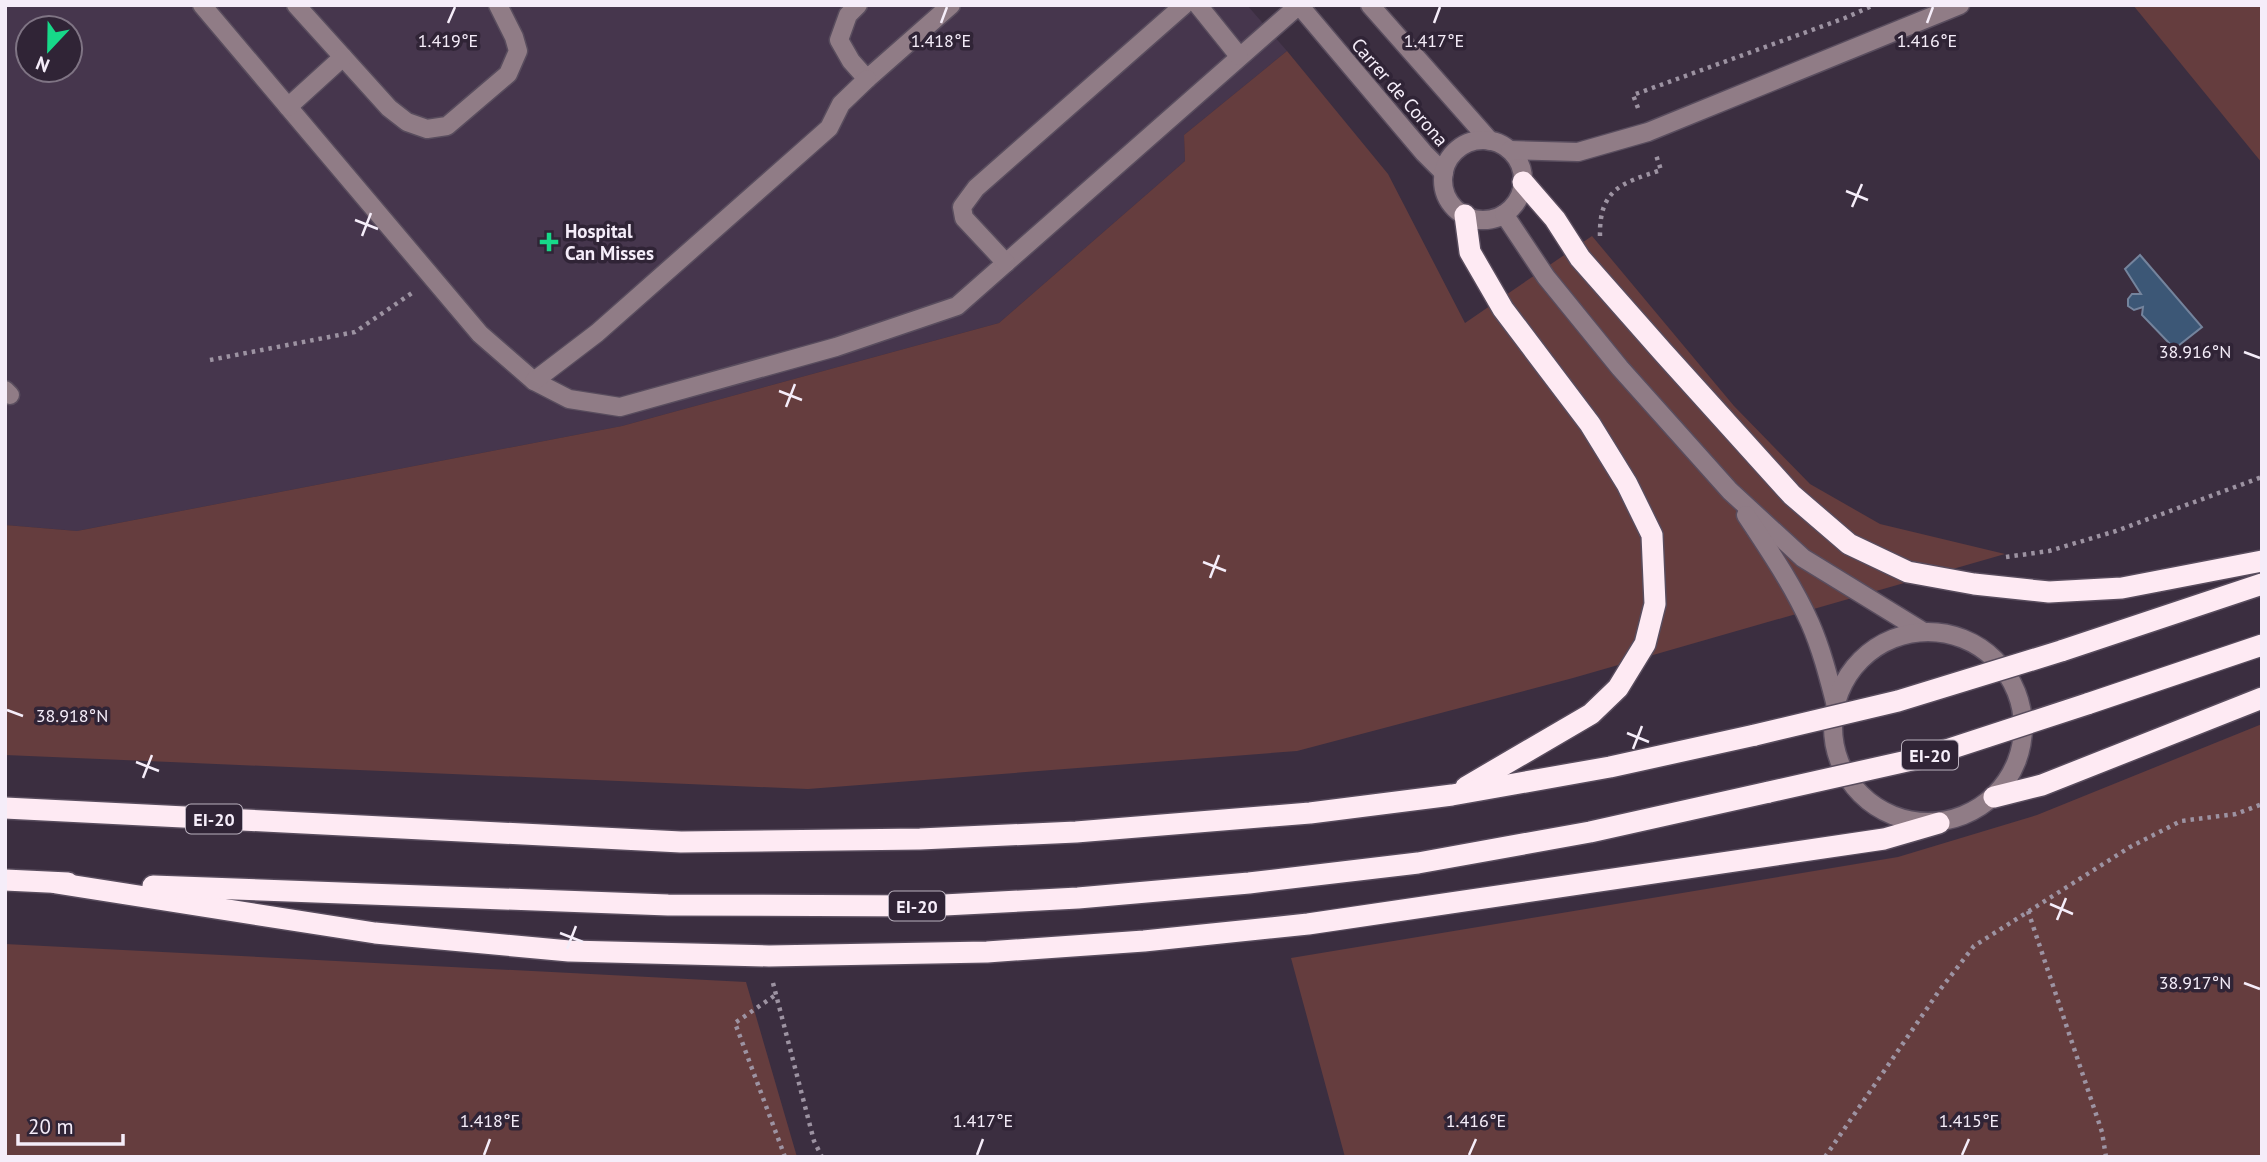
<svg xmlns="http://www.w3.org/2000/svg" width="2267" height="1162" font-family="'PT Sans',sans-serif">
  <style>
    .built { fill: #46364d; fill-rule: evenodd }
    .green { fill: #653d3e }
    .water { fill: #3c5776; stroke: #74849d; stroke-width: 2 }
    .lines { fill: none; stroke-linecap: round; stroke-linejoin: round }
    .minor-casing { stroke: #594d5e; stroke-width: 21 }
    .highway-casing { stroke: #594d5e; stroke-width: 24 }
    .path { stroke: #9d93a2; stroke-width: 4.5; stroke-dasharray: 3.5 5; stroke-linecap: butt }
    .minor { stroke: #907c86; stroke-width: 18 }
    .highway { stroke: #feeaf3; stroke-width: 21 }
    .highway-bridge-casing { stroke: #594d5e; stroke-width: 24; stroke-linecap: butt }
    .highway-bridge { stroke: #feeaf3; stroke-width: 21 }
    .ticks { fill: none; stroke: #f5edf9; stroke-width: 2.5 }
    .poi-dot { fill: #17d989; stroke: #302436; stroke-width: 2.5 }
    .labels { text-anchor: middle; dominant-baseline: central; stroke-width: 7; stroke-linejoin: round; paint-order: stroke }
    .shield { fill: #302436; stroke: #bab1be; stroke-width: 2 }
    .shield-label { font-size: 18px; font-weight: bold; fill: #f5edf9 }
    .street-label { font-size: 19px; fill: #f5edf9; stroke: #302436 }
    .poi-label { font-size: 19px; font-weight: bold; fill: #f5edf9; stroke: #302436; text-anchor: start }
    .ticks-label { font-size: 18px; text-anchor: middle; fill: #f5edf9; stroke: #302436; stroke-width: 7; stroke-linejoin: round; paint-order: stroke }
  </style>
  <rect width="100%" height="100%" fill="#3b2e40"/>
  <path class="built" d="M 5,5 L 1247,5 L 1287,51 L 1184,135 L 1185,161 L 999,323 L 622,426 L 77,531 L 5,525 ZM 28,28 L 70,28 L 70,70 L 28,70 Z"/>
  <g class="green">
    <path d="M 2133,5 L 2262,5 L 2262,163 Z"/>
    <path d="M 1287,51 L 1388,174 L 1465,323 L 1592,236 L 1734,406 L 1810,484 L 1880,524 L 2005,554 L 1573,678 L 1297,751 L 808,789 L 5,755 L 5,525 L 77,531 L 622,426 L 999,323 L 1185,161 L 1184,135 Z"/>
    <path d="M 2262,724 L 2262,1157 L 1345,1157 L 1291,958 L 1898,857 L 2037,815 Z"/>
    <path d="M 5,944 L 746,982 L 797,1157 L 5,1157 Z"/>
  </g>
  <path class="water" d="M 2140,255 L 2202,327 L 2178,346 L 2171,345 L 2142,315 L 2143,307 L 2134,310 L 2128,306 L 2128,299 L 2132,294 L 2141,294 L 2125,269 Z"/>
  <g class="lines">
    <g class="minor-casing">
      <g id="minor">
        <path d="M 202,5 L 480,334 L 534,381 L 569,399 L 620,407 L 836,347 L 957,306 L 1299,5 L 1424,153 L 1444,173"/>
        <path d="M 296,5 L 389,108 L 407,122 L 427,129 L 447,126 L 508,74 L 518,51 L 514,37 L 498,5"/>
        <path d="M 858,5 L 848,15 L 839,40 L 851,61 L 867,79 L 951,5"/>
        <path d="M 1198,5 L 1239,56"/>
        <path d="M 1370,5 L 1490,141"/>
        <path d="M 288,107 L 343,57"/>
        <circle cx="1483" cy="180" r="40"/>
        <path d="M 1510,150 L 1578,152 L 1648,132 L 1960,5"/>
        <path d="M 1504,214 L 1546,277 L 1620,368 L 1730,491 L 1803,558 L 1922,631"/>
        <path d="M 1006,263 L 964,218 L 962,207 L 976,188 L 1184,5"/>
        <path d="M 534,381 L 597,333 L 829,128 L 841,104 L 867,79"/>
        <path d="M 5,390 L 10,395"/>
        <path d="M 1746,515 C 1769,550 1793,585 1810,623 C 1821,648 1828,675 1835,702"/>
        <circle cx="1928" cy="727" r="95"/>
      </g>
    </g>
    <g class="highway-casing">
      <g id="highway">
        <path d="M 1523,182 L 1555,219 L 1580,258 L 1662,351 L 1792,495 L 1849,544 L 1908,572 L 1974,584 L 2049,592 L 2122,588 L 2262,561"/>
        <path d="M 1465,215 L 1470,252 L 1503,309 L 1590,424 L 1627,484 L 1652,535 L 1655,604 L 1645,644 L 1618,688 L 1591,714 L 1466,787"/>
        <path d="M 2061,651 L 2262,584"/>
        <path d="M 2087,704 L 2262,645"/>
        <path d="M 1994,797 L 2042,785 L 2262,698"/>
        <path d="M 5,808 L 681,842 L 920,839 L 1076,832 L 1310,813 L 1452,795 L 1610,767 L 1755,735"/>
        <path d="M 5,880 L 68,883"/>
        <path d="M 56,883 L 375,933 L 569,951 L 769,956 L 987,952 L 1144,941 L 1308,924 L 1884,839 L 1939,823"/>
        <path d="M 153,886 L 668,905 L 925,906 L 1078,898 L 1249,883 L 1418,863 L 1590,832 L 1769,792"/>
      </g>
    </g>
    <g class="path">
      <path d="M 1638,108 L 1633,95 L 1845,18 L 1874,5"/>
      <path d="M 1600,236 C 1599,189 1622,183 1661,170 L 1656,155"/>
      <path d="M 210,360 L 355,332 L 412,293"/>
      <path d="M 2006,557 L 2049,551 L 2116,531 L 2262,477"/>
      <path d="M 2028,911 L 2102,1132 L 2106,1157"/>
      <path d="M 773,983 L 814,1141 L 822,1157"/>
      <path d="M 774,996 L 735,1023 L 785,1157"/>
      <path d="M 1825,1157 L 1939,991 L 1974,946 L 2130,847 L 2181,821 L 2236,814 L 2262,804"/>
    </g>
    <use href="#minor" class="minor"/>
    <use href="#highway" class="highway"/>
    <g class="highway-bridge-casing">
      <g id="highway-bridge">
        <path d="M 1755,735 L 1898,701 L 2061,651"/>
        <path d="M 1769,792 L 1925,757 L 2087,704"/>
      </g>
    </g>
    <use href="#highway-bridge" class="highway-bridge"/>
  </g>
  <path class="ticks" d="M 448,23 L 455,7M 941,23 L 947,7M 1434,23 L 1440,7M 1927,23 L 1933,7M 1846,191 L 1868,200M 1852,207 L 1862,184M 355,220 L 378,229M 362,236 L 371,213M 2244,352 L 2260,358M 779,391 L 802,400M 786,407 L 795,384M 1203,562 L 1226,571M 1210,578 L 1219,555M 7,710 L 23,716M 1627,733 L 1649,742M 1633,749 L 1642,726M 136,762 L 159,771M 143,778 L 152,755M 2050,904 L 2073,914M 2057,920 L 2066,898M 560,933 L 583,942M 567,949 L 576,926M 2244,983 L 2260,989M 484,1155 L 490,1139M 977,1155 L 983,1139M 1469,1155 L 1476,1139M 1962,1155 L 1969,1139"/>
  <path class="poi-dot" d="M545.5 231.5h7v7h7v7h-7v7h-7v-7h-7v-7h7z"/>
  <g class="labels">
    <g class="shield">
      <rect x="1902" y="740.5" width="56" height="29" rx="5"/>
      <rect x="186" y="804.5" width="56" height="29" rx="5"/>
      <rect x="889" y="891.5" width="56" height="29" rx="5"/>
    </g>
    <g class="shield-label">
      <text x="1930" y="755">EI-20</text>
      <text x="214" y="819">EI-20</text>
      <text x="917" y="906">EI-20</text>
    </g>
    <g class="street-label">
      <text transform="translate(1400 92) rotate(49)">Carrer de Corona</text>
    </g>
    <g class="poi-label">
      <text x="565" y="231">Hospital<tspan x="565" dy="22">Can Misses</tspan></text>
    </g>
  </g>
  <g class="ticks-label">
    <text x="448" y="47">1.419°E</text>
    <text x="941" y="47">1.418°E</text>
    <text x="1434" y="47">1.417°E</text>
    <text x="1927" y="47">1.416°E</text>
    <text x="2195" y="358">38.916°N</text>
    <text x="72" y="722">38.918°N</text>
    <text x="2195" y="989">38.917°N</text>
    <text x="490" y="1127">1.418°E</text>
    <text x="983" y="1127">1.417°E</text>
    <text x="1476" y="1127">1.416°E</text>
    <text x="1969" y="1127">1.415°E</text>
  </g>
  <rect width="2267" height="1162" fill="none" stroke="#f5edf9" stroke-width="14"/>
  <g transform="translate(49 49) rotate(202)"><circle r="33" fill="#302436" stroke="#7f7484" stroke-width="2"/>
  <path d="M0-5L12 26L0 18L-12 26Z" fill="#17d989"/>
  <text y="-10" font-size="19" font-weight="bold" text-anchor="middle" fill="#f5edf9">N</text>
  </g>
  <path d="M18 1134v10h105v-10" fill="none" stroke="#f5edf9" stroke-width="3.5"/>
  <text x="28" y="1134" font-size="21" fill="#f5edf9" stroke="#302436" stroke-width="5" paint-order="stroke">20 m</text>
</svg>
